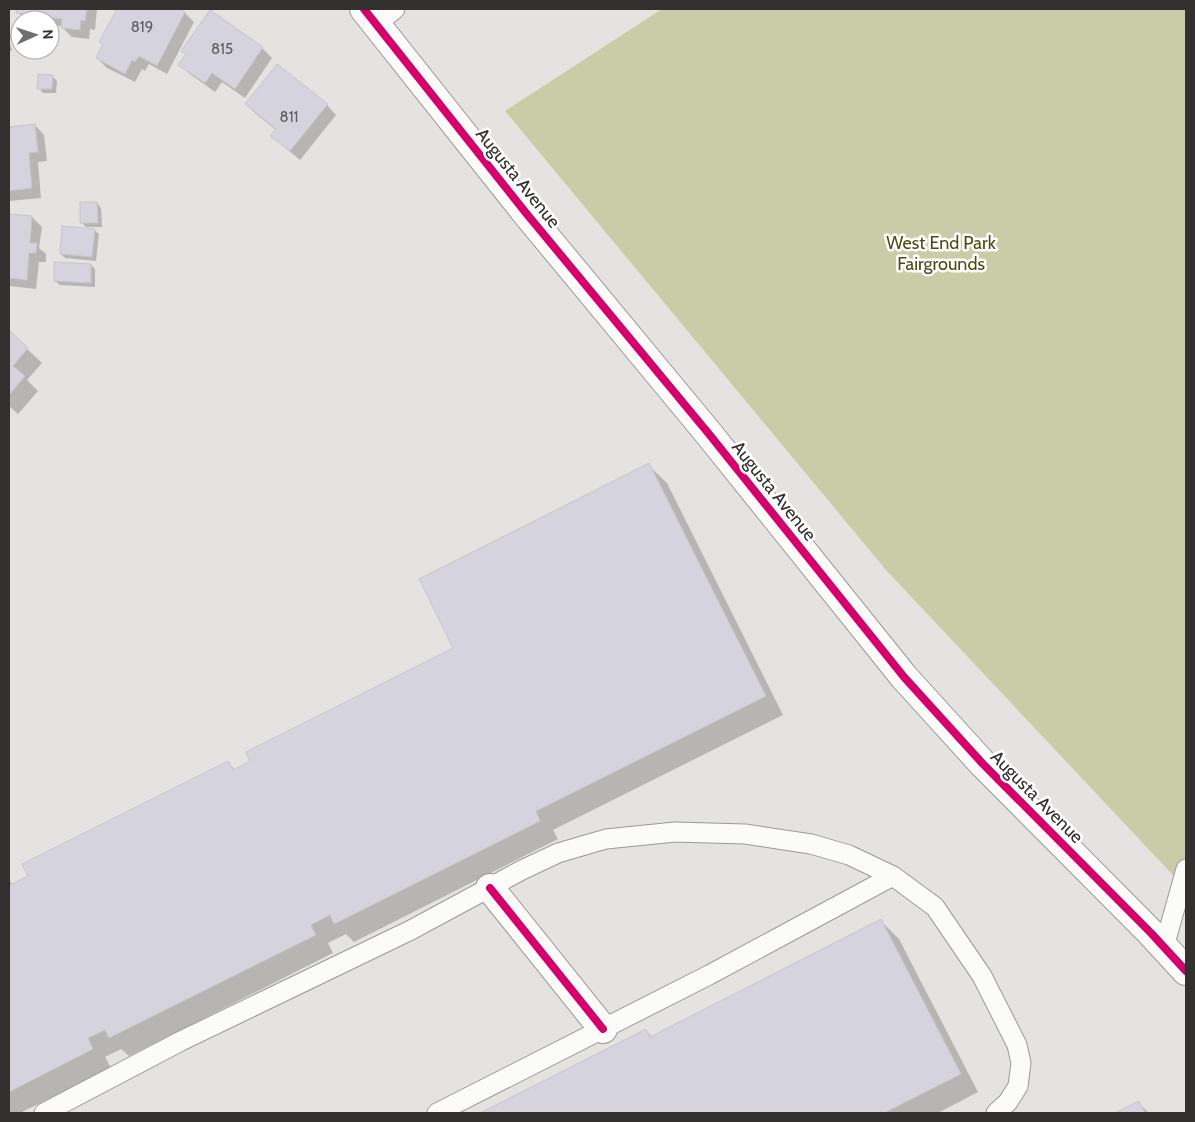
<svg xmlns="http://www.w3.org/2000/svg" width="1195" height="1122" font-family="Cabin,sans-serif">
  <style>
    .green { fill: #cacca7 }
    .shadow { fill: #0003 }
    .building { fill: #d5d3dd; stroke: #c7c6c6 }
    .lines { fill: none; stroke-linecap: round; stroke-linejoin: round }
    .lane-casing { stroke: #9a9997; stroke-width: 21 }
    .street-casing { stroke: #9a9997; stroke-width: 30 }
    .lane { stroke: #fbfbfa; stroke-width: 19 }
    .street { stroke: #fbfbfa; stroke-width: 28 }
    .cycleway-casing { stroke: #fff; stroke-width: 11 }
    .cycleway { stroke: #d6006c; stroke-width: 8 }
    .labels { text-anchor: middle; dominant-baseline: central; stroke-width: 5; stroke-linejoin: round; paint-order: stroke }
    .number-label { font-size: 15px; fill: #5d5b5c }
    .street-label { font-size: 18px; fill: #33312f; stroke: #fff }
    .park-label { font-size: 18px; fill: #4a4c12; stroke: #fff }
  </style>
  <rect width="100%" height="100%" fill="#e5e3e1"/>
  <path class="green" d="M 662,9 L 1186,9 L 1186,889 L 886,570 L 505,111 Z"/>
  <g class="shadow">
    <path d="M 18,9 L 97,9 L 95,30 L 90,29 L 89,39 L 72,37 L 62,27 L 62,26 L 50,25 L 50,20 L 25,20 L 18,12 Z"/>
    <path d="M 119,9 L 177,9 L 185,13 L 194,22 L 167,74 L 149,64 L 145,71 L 142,69 L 135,82 L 107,68 L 97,58 L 104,45 L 101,42 Z"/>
    <path d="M 210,12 L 262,48 L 272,58 L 245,98 L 222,82 L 215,92 L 190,74 L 180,65 Z"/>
    <path d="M 9,30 L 12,38 L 9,40 Z"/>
    <path d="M 9,41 L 12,50 L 9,52 Z"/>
    <path d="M 52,76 L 57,81 L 56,93 L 43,93 L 39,88 Z"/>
    <path d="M 246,104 L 327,105 L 336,115 L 300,160 L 282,145 L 272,135 L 276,130 L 256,114 Z"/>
    <path d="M 35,125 L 44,135 L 47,161 L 38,162 L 41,198 L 9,201 L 9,128 Z"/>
    <path d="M 97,203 L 101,208 L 102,227 L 86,227 L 81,222 Z"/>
    <path d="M 9,215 L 32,217 L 42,227 L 39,248 L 46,254 L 46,262 L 39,262 L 36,289 L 9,286 Z"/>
    <path d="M 94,230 L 99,234 L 96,261 L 65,258 L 61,254 Z"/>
    <path d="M 91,265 L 95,269 L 95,287 L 60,285 L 55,281 Z"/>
    <path d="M 9,332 L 42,363 L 27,380 L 38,391 L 18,414 L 9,406 Z"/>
    <path d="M 648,465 L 667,483 L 783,715 L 553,830 L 558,839 L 354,942 L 346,934 L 328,943 L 333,953 L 129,1056 L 121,1049 L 105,1057 L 111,1068 L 20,1113 L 9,1113 L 9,880 L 13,885 L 29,876 L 228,763 L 235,770 L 455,648 Z"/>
    <path d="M 881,921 L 899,939 L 978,1092 L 938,1113 L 483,1113 L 645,1030 L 653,1038 Z"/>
    <path d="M 1138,1103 L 1149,1113 L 1118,1113 Z"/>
  </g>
  <g class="building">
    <path d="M 17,9 L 87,9 L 85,21 L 81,20 L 80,30 L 61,28 L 62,19 L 16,13 Z"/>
    <path d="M 117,9 L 180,9 L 185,12 L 157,66 L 139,56 L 135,62 L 132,60 L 125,74 L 96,58 L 103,44 L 99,42 Z"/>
    <path d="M 210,10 L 263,47 L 235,89 L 212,73 L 205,83 L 178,65 L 186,54 L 181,51 Z"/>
    <path d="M 277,64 L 328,104 L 290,151 L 270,136 L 276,129 L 245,104 Z"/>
    <path d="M 38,74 L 53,75 L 52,89 L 37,89 Z"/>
    <path d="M 35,124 L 38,152 L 29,153 L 32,188 L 9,191 L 9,127 Z"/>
    <path d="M 80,202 L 97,202 L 98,223 L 80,223 Z"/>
    <path d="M 9,214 L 32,216 L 30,243 L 37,243 L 36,253 L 29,253 L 27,280 L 9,278 Z"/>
    <path d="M 62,226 L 95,229 L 92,257 L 60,254 Z"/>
    <path d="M 54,262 L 91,264 L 91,283 L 54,281 Z"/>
    <path d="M 9,330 L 28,348 L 13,366 L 25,376 L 9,395 Z"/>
    <path d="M 649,463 L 766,696 L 536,811 L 540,821 L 334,924 L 330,915 L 311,925 L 316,935 L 109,1038 L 105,1030 L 88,1038 L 93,1049 L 9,1092 L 9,882 L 10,885 L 28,876 L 22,864 L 228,761 L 233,770 L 250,761 L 246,752 L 453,648 L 419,579 Z"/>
    <path d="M 881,919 L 961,1074 L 884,1113 L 480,1113 L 646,1029 L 650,1037 Z"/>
    <path d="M 1139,1101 L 1145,1113 L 1115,1113 Z"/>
  </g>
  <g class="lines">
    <g class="lane-casing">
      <g id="lane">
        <path d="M 376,24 L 395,9"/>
        <path d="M 1164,947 L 1186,869"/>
        <path d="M 44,1113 L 181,1041 L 411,930 L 522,870 L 558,853 L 606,839 L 675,832 L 745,834 L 811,844 L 849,855 L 893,876 L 935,907 L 982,976 L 1017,1045 L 1021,1063 L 1018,1086 L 1008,1102 L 996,1113"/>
        <path d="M 437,1113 L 709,975 L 893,876"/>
      </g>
    </g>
    <g class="street-casing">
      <g id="street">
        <path d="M 364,9 L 526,213 L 709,434 L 904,677 L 983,764 L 1151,933 L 1186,971"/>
        <path d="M 490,888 L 603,1029"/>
      </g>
    </g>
    <use href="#lane" class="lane"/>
    <use href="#street" class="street"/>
    <g class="cycleway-casing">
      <g id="cycleway">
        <path d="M 364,9 L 526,213 L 709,434 L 904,677 L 983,764 L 1151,933 L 1186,971"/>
        <path d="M 490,888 L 603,1029"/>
      </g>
    </g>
    <use href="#cycleway" class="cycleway"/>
  </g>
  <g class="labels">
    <g class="number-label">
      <text x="142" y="27">819</text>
      <text x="222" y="49">815</text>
      <text x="289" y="117">811</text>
    </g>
    <g class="street-label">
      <text transform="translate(518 178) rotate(51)">Augusta Avenue</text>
      <text transform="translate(774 491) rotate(51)">Augusta Avenue</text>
      <text transform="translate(1037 797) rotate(45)">Augusta Avenue</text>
    </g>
    <g class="park-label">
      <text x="941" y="243">West End Park<tspan x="941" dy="21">Fairgrounds</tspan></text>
    </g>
  </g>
  <rect width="1195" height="1122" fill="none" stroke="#33312f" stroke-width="20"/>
  <g transform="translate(35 35) rotate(87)"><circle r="24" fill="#ffffff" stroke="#adadac"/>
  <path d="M0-4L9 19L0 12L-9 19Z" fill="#716f6d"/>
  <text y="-8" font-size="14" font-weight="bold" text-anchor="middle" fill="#33312f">N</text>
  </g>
</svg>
